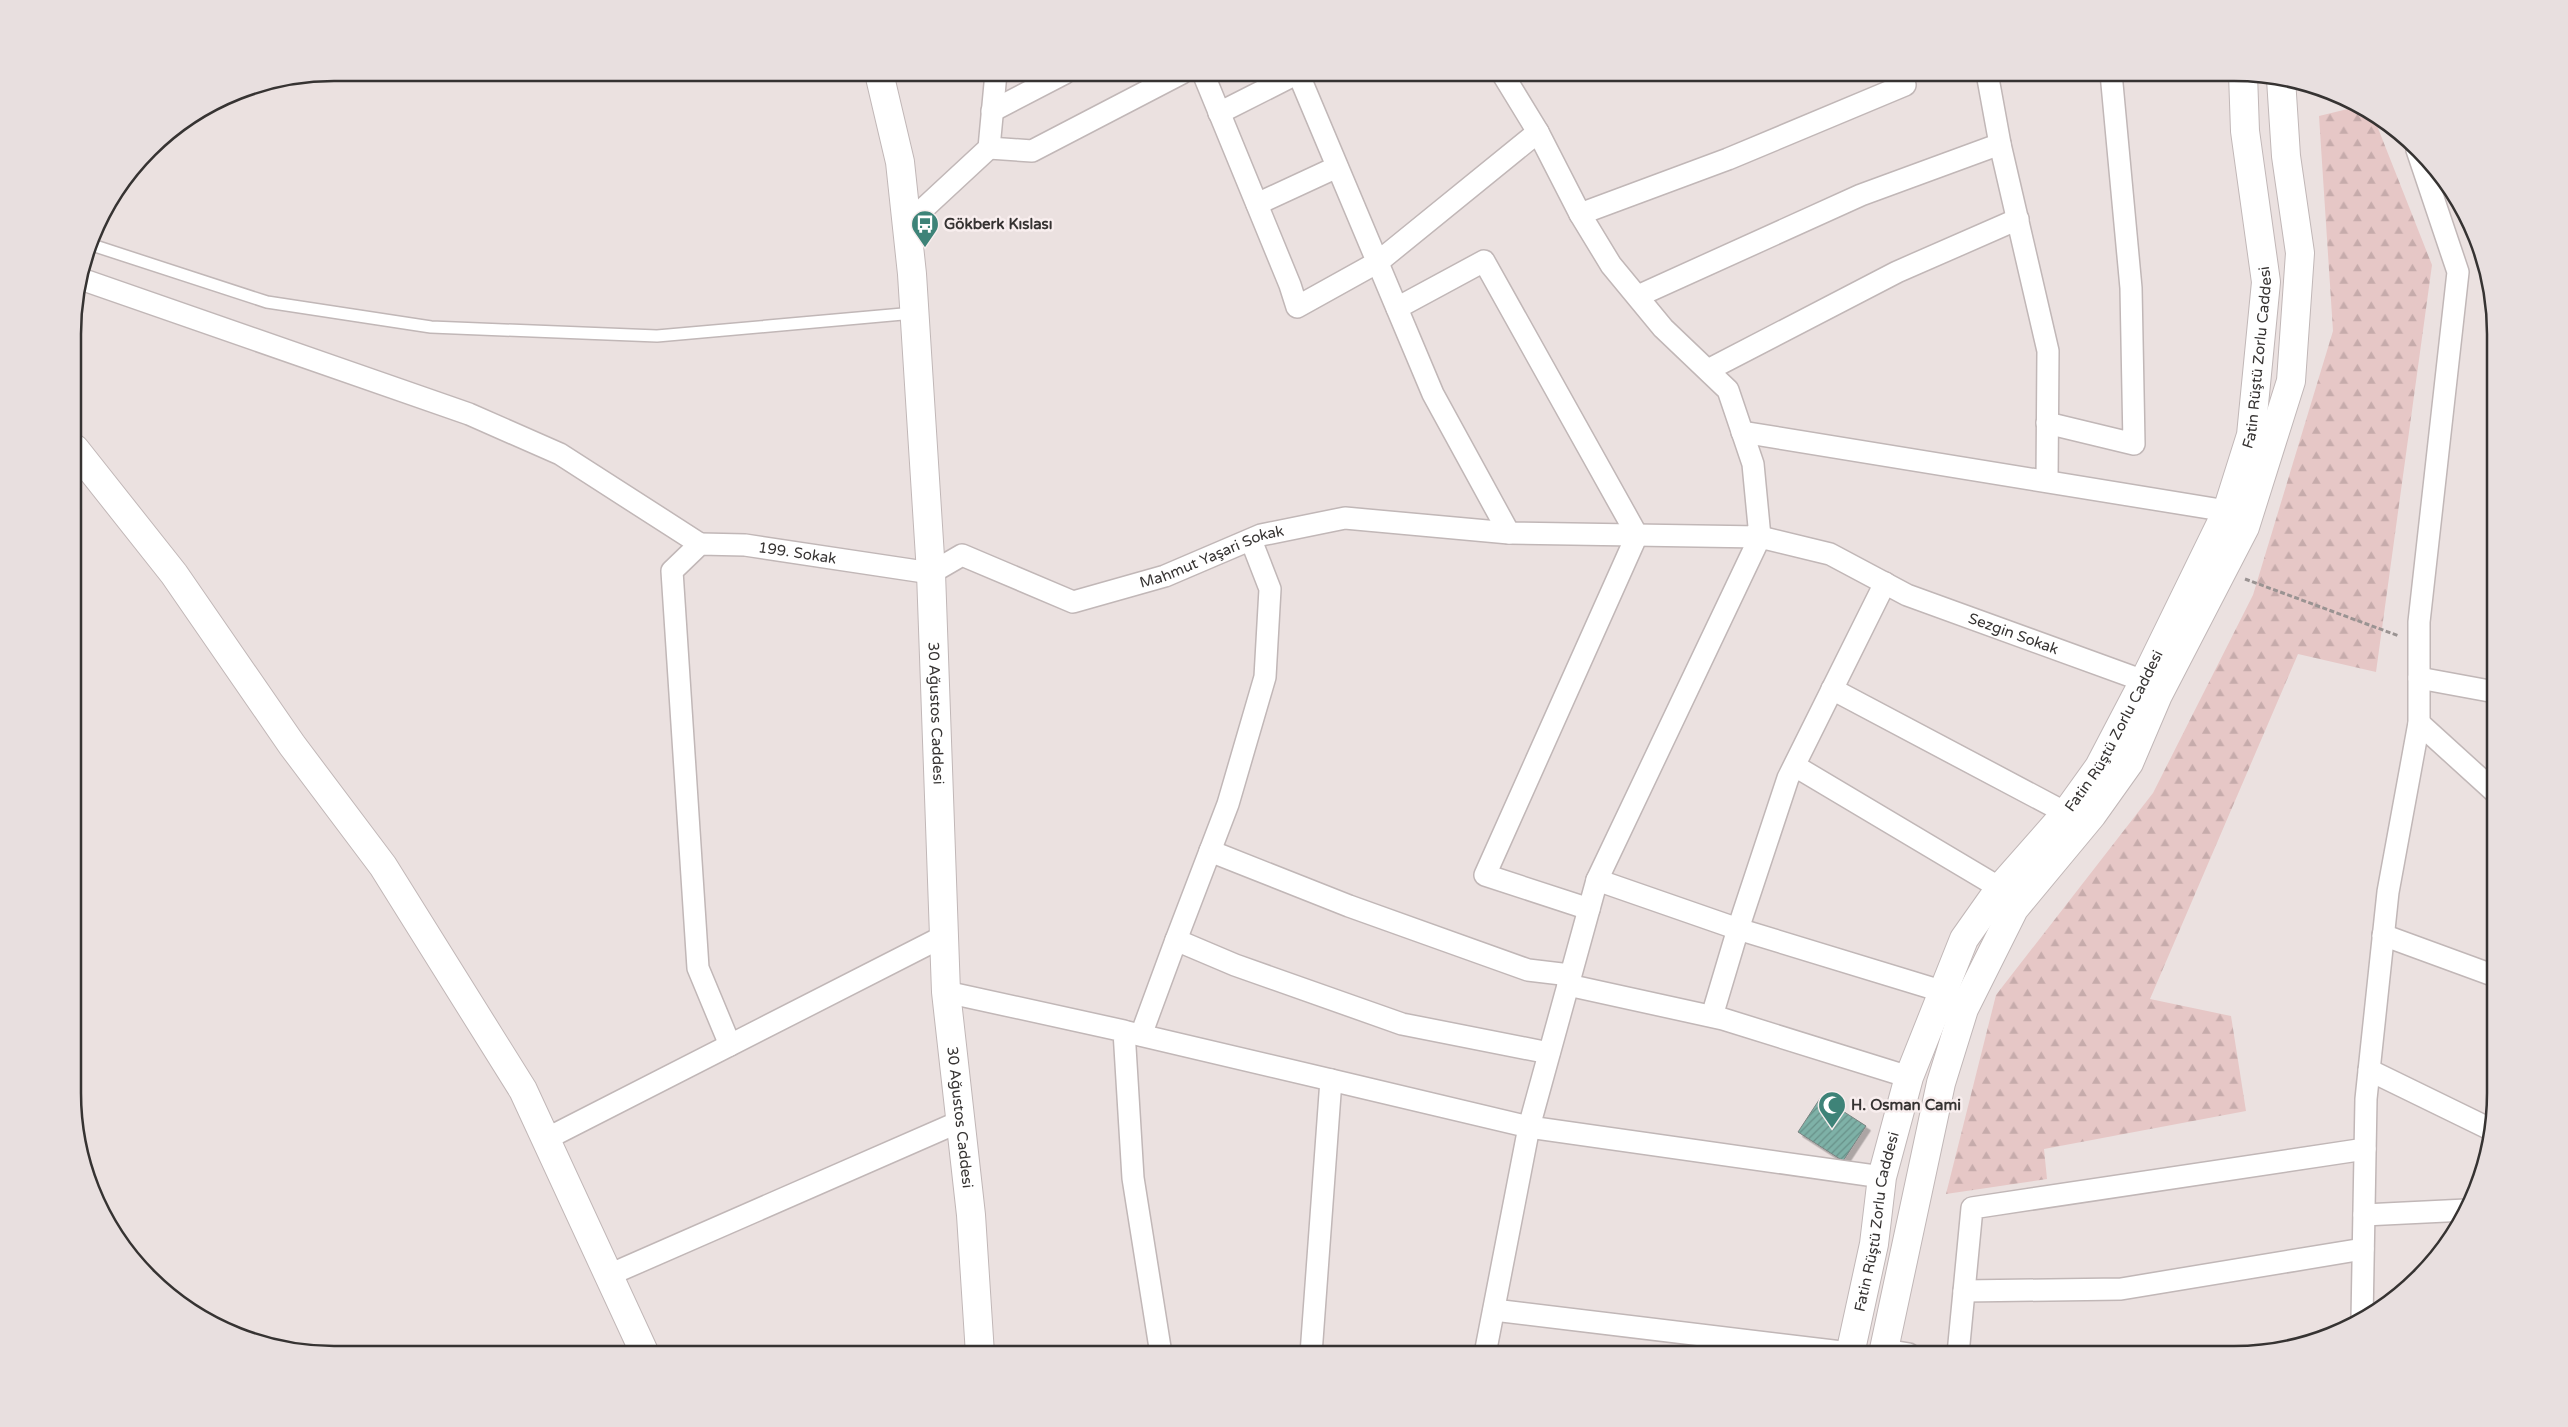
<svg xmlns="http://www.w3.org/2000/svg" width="2568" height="1427" font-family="'Varela Round',sans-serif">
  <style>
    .forest { fill: url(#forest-firs) }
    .building { fill: url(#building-hatch); stroke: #798280; filter: url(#shadow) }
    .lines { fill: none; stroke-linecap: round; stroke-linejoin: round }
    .lane-casing { stroke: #c1b7b7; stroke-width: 14 }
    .street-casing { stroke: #c1b7b7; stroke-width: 24 }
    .secondary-casing { stroke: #c1b7b7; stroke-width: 30 }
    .primary-casing { stroke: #c1b7b7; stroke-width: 30 }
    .path { stroke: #9a9392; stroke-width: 3; stroke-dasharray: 5 2.5; stroke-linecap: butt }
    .lane { stroke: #fff; stroke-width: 11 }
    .street { stroke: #fff; stroke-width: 21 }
    .secondary { stroke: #fff; stroke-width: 28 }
    .primary { stroke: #fff; stroke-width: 28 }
    .labels { text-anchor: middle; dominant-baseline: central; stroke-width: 5; stroke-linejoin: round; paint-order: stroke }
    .poi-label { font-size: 15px; font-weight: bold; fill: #363332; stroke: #f8eeee; text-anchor: start }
    .street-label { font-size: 15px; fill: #363332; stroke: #f8eeee }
    .rim { fill: none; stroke: #363332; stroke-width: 2.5 }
  </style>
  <defs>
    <pattern id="forest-firs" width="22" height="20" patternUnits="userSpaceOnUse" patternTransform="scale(1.25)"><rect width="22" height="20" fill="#e6c7c6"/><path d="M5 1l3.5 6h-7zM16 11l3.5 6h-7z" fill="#c6abab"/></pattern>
    <pattern id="building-hatch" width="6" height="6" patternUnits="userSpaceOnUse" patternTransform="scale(1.25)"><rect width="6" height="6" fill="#7eb1a7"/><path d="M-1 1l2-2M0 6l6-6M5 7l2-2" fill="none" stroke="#689189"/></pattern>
    <filter id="shadow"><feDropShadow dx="4.5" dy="4.5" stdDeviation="0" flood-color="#0004"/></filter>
  </defs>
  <rect width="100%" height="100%" fill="#ebe1e0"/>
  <path class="forest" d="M 2360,106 L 2372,113 L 2432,265 L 2376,672 L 2298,654 L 2150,999 L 2231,1016 L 2246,1111 L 2044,1149 L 2047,1179 L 1946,1194 L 1996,995 L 2153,793 L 2253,595 L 2333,331 L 2319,116 Z"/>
  <path class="building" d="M 1821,1097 L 1866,1126 L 1843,1161 L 1798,1132 Z"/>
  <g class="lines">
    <g class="lane-casing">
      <path id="lane" d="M 92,245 L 267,302 L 431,327 L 657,336 L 914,313"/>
    </g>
    <g class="street-casing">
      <g id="street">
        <path d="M 1298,73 L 1433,394 L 1509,533"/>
        <path d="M 1502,73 L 1538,132"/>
        <path d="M 1987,73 L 2000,144 L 2048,351 L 2047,480"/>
        <path d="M 992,111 L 1065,73"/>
        <path d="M 1219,113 L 1298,73"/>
        <path d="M 989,148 L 1032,151 L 1182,73"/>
        <path d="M 1257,204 L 1337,167"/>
        <path d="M 1580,214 L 1728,159 L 1905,85 L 1900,73"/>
        <path d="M 907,224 L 989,148 L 996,73"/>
        <path d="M 81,279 L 469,414 L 560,454 L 700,544"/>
        <path d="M 1638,296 L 1861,195 L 2000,144"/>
        <path d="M 1397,308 L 1484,261 L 1637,535 L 1485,875 L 1589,909"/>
        <path d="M 1708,370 L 1897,272 L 2018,219"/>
        <path d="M 2047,423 L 2134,444 L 2131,288 L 2111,73"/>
        <path d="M 1742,432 L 2227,511"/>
        <path d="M 2419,678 L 2495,692"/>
        <path d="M 1832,689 L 2066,813"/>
        <path d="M 2419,723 L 2495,792"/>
        <path d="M 1795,766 L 2000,888"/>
        <path d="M 1210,851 L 1349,906 L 1528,970 L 1570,975"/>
        <path d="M 1597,880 L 1738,929 L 1941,991"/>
        <path d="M 2383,935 L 2495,976"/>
        <path d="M 1176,940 L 1228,804 L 1265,677 L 1270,589 L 1251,540"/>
        <path d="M 1568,985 L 1723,1019 L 1909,1077"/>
        <path d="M 946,992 L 1124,1031 L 1133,1178 L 1161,1354"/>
        <path d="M 1712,1016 L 1738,929 L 1788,778 L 1885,583"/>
        <path d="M 1127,1032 L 1331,1080"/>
        <path d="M 1141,1035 L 1176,940 L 1235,965 L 1402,1024 L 1549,1053"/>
        <path id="s1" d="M 730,1045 L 698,968 L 672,571 L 700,544 L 745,545 L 931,573 L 962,555 L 1073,602 L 1165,576 L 1261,535 L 1345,518 L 1509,533 L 1760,537 L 1753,464 L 1728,390 L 1663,328 L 1611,265 L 1580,214 L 1538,132 L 1378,262 L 1297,307 L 1290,285 L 1203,73"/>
        <path d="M 2369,1070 L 2492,1130"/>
        <path d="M 546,1139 L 944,936"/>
        <path id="s2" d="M 1882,1177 L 1529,1127 L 1597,880 L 1760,537 L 1830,554 L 1907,595 L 2144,681"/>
        <path d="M 2364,1215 L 2466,1210"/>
        <path d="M 609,1275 L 961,1121"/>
        <path d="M 1964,1291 L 2121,1289 L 2363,1249"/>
        <path d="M 1494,1310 L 1850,1353"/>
        <path d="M 2362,1320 L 2366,1099 L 2388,892 L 2419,723 L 2419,622 L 2458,272 L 2417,150"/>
        <path d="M 1885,1350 L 1909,1354"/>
        <path d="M 1311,1354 L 1331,1080 L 1529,1127 L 1485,1354"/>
        <path d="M 1958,1354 L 1972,1208 L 2365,1149"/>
      </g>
    </g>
    <g class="secondary-casing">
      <g id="secondary">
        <path id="s3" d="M 879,73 L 900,162 L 912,274 L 931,573 L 946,992 L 971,1215 L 980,1354"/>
        <path d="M 75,449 L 174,574 L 292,745 L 383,866 L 523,1090 L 645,1354"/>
      </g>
    </g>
    <g class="primary-casing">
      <g id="primary">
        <path id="s4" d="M 1850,1354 L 1874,1244 L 1882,1177 L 1909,1077 L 1964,939 L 2000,888 L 2066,813 L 2099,767 L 2144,681 L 2227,511 L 2251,435 L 2266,282 L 2245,131 L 2243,74"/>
        <path d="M 1883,1354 L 1941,1083 L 1964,1009 L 2014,909 L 2092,815 L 2129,763 L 2158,695 L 2245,527 L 2291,381 L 2300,253 L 2286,156 L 2281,79"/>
      </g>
    </g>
    <path class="path" d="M 2245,579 L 2399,636"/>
    <use href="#lane" class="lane"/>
    <use href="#street" class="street"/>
    <use href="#secondary" class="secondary"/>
    <use href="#primary" class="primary"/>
  </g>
  <defs>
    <g id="bus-pin" transform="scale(1.4375)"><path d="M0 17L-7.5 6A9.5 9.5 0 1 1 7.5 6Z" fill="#3e8378" stroke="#f8eeee"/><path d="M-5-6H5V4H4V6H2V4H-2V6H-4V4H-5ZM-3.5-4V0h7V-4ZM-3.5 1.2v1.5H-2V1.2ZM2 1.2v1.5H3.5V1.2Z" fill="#fff"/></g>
    <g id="mosque-pin" transform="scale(1.4375)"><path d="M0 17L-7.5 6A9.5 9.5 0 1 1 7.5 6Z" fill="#3e8378" stroke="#f8eeee"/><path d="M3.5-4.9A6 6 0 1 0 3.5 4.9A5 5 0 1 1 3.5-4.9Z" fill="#fff"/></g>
  </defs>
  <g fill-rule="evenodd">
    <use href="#bus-pin" x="925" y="224"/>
    <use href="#mosque-pin" x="1832" y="1105"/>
  </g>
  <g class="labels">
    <g class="poi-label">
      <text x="944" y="224">Gökberk Kıslası</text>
      <text x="1851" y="1105">H. Osman Cami</text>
    </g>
    <g class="street-label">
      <text stroke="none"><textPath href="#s4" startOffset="1095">Fatin Rüştü Zorlu Caddesi</textPath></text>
      <text stroke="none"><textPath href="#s1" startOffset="618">199. Sokak</textPath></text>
      <text stroke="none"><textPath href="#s1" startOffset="1056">Mahmut Yaşari Sokak</textPath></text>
      <text stroke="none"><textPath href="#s2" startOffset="1265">Sezgin Sokak</textPath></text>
      <text stroke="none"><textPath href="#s3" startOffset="644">30 Ağustos Caddesi</textPath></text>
      <text stroke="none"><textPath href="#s4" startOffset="690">Fatin Rüştü Zorlu Caddesi</textPath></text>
      <text stroke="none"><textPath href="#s3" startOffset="1049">30 Ağustos Caddesi</textPath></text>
      <text stroke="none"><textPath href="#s4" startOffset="135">Fatin Rüştü Zorlu Caddesi</textPath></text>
    </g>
  </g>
  <path d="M0 0H2568V1427H0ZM334 81H2234A253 253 0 0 1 2487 334V1093A253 253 0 0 1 2234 1346H334A253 253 0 0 1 81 1093V334A253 253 0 0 1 334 81Z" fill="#e8dfdf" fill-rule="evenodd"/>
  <path class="rim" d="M334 81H2234A253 253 0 0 1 2487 334V1093A253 253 0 0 1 2234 1346H334A253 253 0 0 1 81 1093V334A253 253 0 0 1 334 81Z"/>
</svg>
